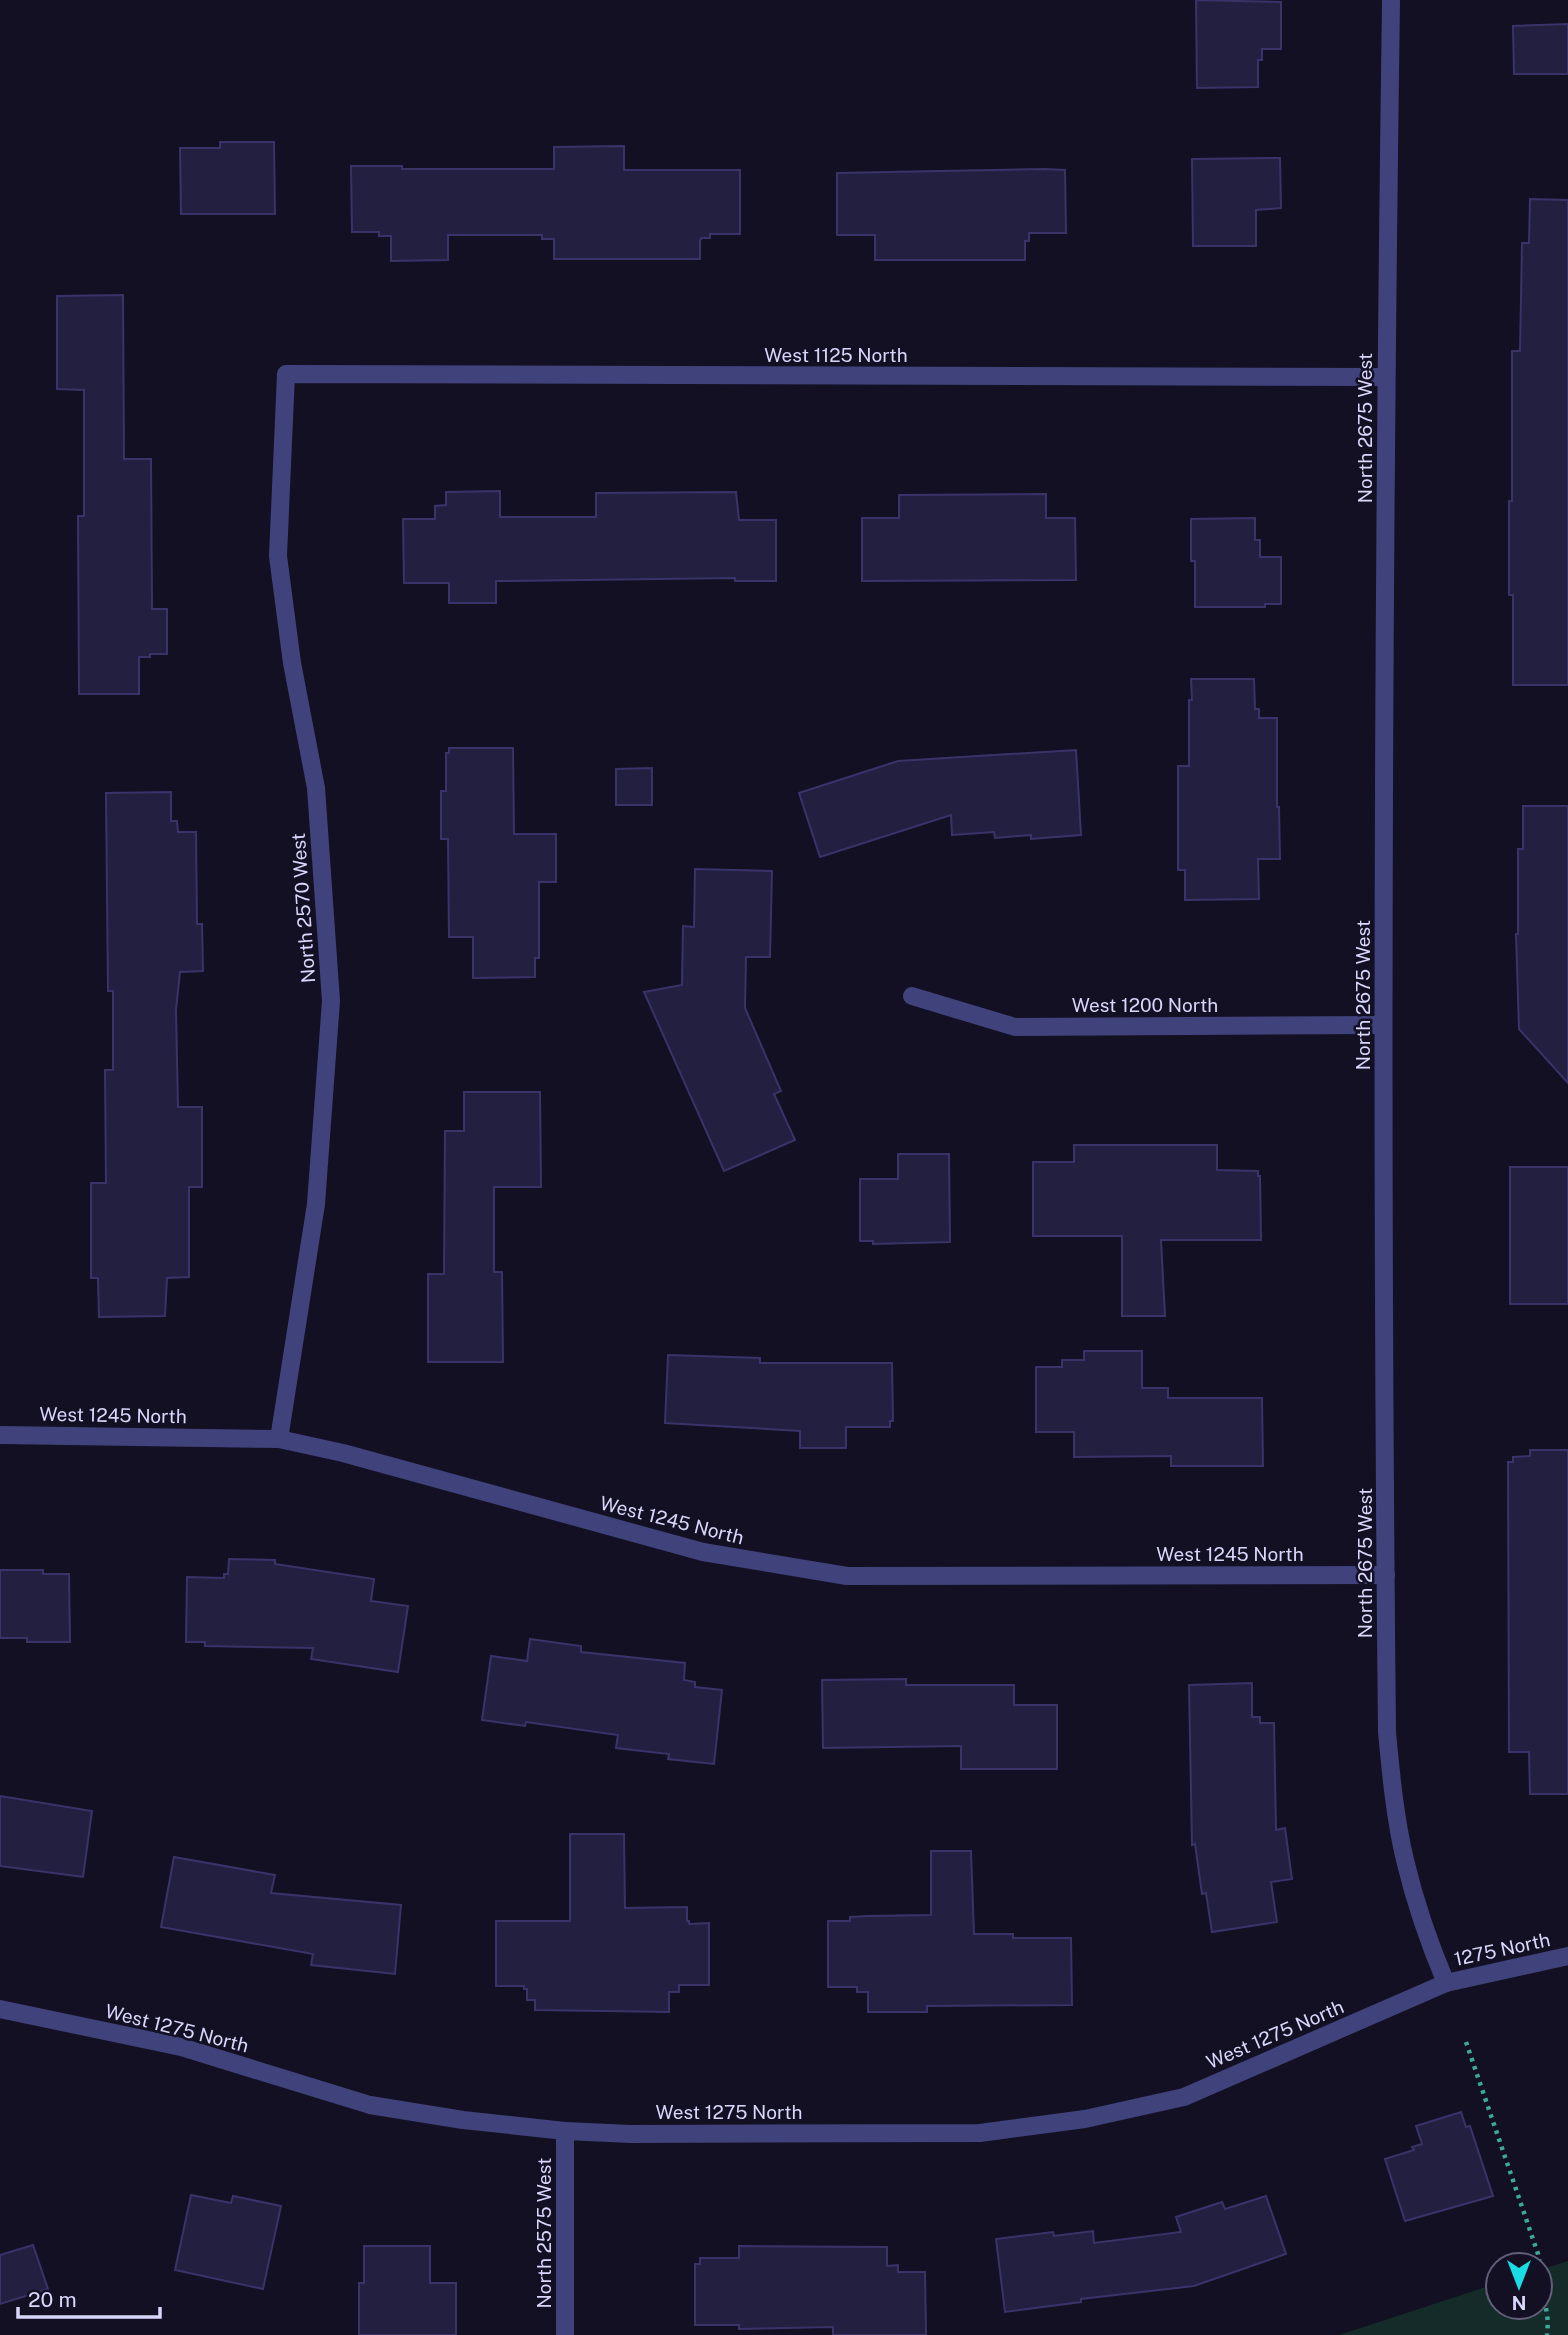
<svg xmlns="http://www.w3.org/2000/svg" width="1568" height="2335" font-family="'Public Sans',sans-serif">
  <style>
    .green { fill: #142b29 }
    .building { fill: #231f41; stroke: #3a336a; stroke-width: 2 }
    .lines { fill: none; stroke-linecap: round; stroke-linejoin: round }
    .path { stroke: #3ca99b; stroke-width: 4.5; stroke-dasharray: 3.5 5; stroke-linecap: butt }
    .minor { stroke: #40427c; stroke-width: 18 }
    .labels { text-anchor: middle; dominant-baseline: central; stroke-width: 5; stroke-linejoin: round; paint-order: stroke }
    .street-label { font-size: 19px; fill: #d8d6fb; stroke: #121022 }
  </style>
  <rect width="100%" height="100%" fill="#121022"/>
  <path class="green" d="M 1568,2261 L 1568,2335 L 1339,2335 L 1498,2283 L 1498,2307 L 1540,2307 L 1540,2270 Z"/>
  <g class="building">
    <path d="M 1196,0 L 1281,2 L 1281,49 L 1262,49 L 1262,60 L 1258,60 L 1258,87 L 1197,88 Z"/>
    <path d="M 1568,24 L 1568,74 L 1514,74 L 1513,26 Z"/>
    <path d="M 220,142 L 274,142 L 275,214 L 181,214 L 180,148 L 220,148 Z"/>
    <path d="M 624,146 L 624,170 L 740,170 L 740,234 L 710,234 L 710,238 L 702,238 L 700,240 L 700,259 L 554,259 L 554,239 L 542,239 L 542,235 L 448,235 L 448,260 L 391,261 L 391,236 L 379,236 L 379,232 L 352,232 L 351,166 L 402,166 L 402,169 L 554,169 L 554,147 Z"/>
    <path d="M 1280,158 L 1281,208 L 1256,210 L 1256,246 L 1193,246 L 1192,159 Z"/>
    <path d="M 1044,169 L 1065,170 L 1066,233 L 1029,233 L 1029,241 L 1025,241 L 1025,260 L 875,260 L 875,235 L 837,235 L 837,173 Z"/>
    <path d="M 1530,199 L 1568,200 L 1568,685 L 1513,685 L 1513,595 L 1509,595 L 1509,501 L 1512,501 L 1512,351 L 1520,351 L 1522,243 L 1529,243 Z"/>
    <path d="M 123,295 L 124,459 L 151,459 L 152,609 L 167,609 L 167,654 L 150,654 L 150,657 L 139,657 L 139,694 L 79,694 L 78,516 L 84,516 L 84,390 L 57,389 L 57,296 Z"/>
    <path d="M 500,491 L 500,517 L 596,517 L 596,493 L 736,492 L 739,520 L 776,520 L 776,581 L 735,581 L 735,578 L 501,581 L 496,581 L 496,603 L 449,603 L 449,583 L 404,583 L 403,519 L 435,519 L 435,506 L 446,505 L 446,492 Z"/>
    <path d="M 1046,494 L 1046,518 L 1075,518 L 1076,580 L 862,581 L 862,518 L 899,518 L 899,495 Z"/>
    <path d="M 1255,518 L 1255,540 L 1260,540 L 1260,557 L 1281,557 L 1281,604 L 1265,604 L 1265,607 L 1195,607 L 1195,561 L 1191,561 L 1191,519 Z"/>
    <path d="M 1191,679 L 1254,679 L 1255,709 L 1259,709 L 1259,718 L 1277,718 L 1277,807 L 1279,807 L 1280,859 L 1258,859 L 1259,899 L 1185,900 L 1185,870 L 1178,870 L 1178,766 L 1189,766 L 1189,700 L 1192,700 Z"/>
    <path d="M 449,748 L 513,748 L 514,834 L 556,834 L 556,882 L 539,882 L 539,958 L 535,958 L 535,977 L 473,978 L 473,937 L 449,937 L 448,839 L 441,839 L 441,791 L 446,791 L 446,753 L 449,753 Z"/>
    <path d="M 1076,750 L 1081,835 L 1031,839 L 1031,835 L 995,838 L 994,832 L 952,835 L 951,815 L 820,857 L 799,793 L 898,761 Z"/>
    <path d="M 652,768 L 652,805 L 616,805 L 616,769 Z"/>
    <path d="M 171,792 L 171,821 L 177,821 L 178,832 L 196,832 L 197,924 L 202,924 L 203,971 L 180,972 L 176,1010 L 178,1107 L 202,1107 L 202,1187 L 189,1187 L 189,1277 L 167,1278 L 165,1316 L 99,1317 L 98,1278 L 91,1278 L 91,1183 L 106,1183 L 105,1070 L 113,1070 L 113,991 L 108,991 L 106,793 Z"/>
    <path d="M 1523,806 L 1568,806 L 1568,1083 L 1519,1029 L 1516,934 L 1518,934 L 1518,849 L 1523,849 Z"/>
    <path d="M 695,869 L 772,871 L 770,957 L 746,957 L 745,1008 L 781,1091 L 774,1094 L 795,1140 L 724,1171 L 644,992 L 682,985 L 683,926 L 694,927 Z"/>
    <path d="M 464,1092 L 540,1092 L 541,1187 L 494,1187 L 494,1272 L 502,1272 L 503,1362 L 428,1362 L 428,1274 L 444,1274 L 445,1131 L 464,1131 Z"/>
    <path d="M 1074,1145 L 1217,1145 L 1217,1170 L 1258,1171 L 1258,1176 L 1260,1176 L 1261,1240 L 1161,1240 L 1165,1316 L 1122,1316 L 1122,1236 L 1033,1236 L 1033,1162 L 1074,1162 Z"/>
    <path d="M 898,1154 L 949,1154 L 950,1242 L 873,1244 L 873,1241 L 860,1241 L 860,1179 L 898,1179 Z"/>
    <rect x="1510" y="1167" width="58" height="137"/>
    <path d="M 1084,1351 L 1142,1351 L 1142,1388 L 1168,1388 L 1168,1398 L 1262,1398 L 1263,1466 L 1171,1466 L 1171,1456 L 1074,1457 L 1074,1432 L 1036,1432 L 1036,1367 L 1062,1367 L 1062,1360 L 1084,1360 Z"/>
    <path d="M 668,1355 L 760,1358 L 760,1363 L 892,1363 L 893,1421 L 890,1421 L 890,1427 L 846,1427 L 846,1448 L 800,1448 L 800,1431 L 665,1423 Z"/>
    <path d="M 1530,1450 L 1568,1450 L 1568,1794 L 1530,1794 L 1529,1752 L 1509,1752 L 1508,1462 L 1513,1462 L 1513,1457 L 1530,1456 Z"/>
    <path d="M 229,1559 L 275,1560 L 275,1564 L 374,1579 L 371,1601 L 408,1606 L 398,1672 L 311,1659 L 313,1648 L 205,1646 L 205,1642 L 186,1642 L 187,1577 L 224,1578 L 224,1574 L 228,1574 Z"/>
    <path d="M 0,1570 L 43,1570 L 43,1574 L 69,1574 L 70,1642 L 27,1642 L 27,1638 L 0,1638 Z"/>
    <path d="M 530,1639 L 581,1646 L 581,1652 L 685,1663 L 684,1680 L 695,1682 L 695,1687 L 722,1690 L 714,1764 L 668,1759 L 669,1754 L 616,1748 L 618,1735 L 526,1722 L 525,1726 L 482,1720 L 491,1656 L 527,1661 Z"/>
    <path d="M 906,1679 L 906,1685 L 1014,1685 L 1014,1705 L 1057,1705 L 1057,1769 L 961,1769 L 961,1746 L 823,1748 L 822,1680 Z"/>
    <path d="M 1252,1683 L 1252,1717 L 1260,1717 L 1260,1723 L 1274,1723 L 1276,1830 L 1285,1828 L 1292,1879 L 1271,1882 L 1277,1922 L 1212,1932 L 1206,1893 L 1202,1894 L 1195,1844 L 1192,1845 L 1189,1685 Z"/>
    <path d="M 0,1796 L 92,1811 L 83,1877 L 0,1866 Z"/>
    <path d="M 570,1834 L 624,1834 L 625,1908 L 687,1907 L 687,1921 L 689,1921 L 689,1924 L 709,1923 L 709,1985 L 679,1985 L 679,1992 L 669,1992 L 669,2012 L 535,2010 L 535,2000 L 527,2000 L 527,1989 L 524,1989 L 524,1986 L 496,1986 L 496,1921 L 570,1921 Z"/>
    <path d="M 931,1851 L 971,1851 L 974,1934 L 1013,1934 L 1013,1938 L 1071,1938 L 1072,2005 L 927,2006 L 927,2012 L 868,2012 L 868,1992 L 857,1992 L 857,1987 L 828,1987 L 828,1921 L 850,1921 L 850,1917 L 868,1916 L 931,1915 Z"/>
    <path d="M 174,1857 L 275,1875 L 271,1893 L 401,1905 L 395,1974 L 311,1965 L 313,1954 L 161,1927 Z"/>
    <path d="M 1461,2112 L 1466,2127 L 1470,2126 L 1493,2196 L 1405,2221 L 1385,2159 L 1414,2150 L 1412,2147 L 1422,2144 L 1416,2126 Z"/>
    <path d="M 191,2195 L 231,2203 L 233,2196 L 281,2206 L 263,2289 L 175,2270 Z"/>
    <path d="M 1266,2196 L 1286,2254 L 1194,2286 L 1081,2299 L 1081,2302 L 1005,2312 L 996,2239 L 1053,2232 L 1054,2236 L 1093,2231 L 1094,2243 L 1181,2232 L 1176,2217 L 1222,2202 L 1225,2209 Z"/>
    <path d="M 33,2245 L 48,2289 L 0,2304 L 0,2255 Z"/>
    <path d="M 364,2246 L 430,2246 L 430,2283 L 456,2283 L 456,2335 L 359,2335 L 359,2283 L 364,2283 Z"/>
    <path d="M 739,2246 L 887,2247 L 887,2266 L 898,2265 L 898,2272 L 925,2272 L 926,2335 L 833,2335 L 833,2327 L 739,2329 L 739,2325 L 695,2325 L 695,2264 L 700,2264 L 700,2258 L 739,2258 Z"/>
  </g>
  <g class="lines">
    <g class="path">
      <path d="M 1466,2042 L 1538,2254 L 1540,2265"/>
      <path d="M 1540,2266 L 1548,2322 L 1547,2335"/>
    </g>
    <g class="minor">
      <path d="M 1391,0 C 1383,577 1381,1155 1387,1732 C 1391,1775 1395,1818 1405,1860 C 1415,1902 1429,1943 1446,1983"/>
      <path d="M 912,996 L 1015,1027 L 1383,1025"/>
      <path d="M 0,1435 L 279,1439 L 343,1453 L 703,1552 L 847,1576 L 1386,1575"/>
      <path d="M 279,1439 L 316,1204 L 331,1001 L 316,788 L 292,663 L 278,556 L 286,374 L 1386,377"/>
      <path d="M 0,2009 L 181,2047 L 370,2105 L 463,2120 L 565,2131 L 631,2134 L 980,2133 L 1085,2119 L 1184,2097 L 1446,1983 L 1568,1956"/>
      <path d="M 565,2131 L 565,2335"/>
    </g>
  </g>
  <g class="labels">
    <g class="street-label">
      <text x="836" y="355">West 1125 North</text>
      <text transform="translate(1365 428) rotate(-90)">North 2675 West</text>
      <text transform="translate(303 908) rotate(-94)">North 2570 West</text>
      <text transform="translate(1363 995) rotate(-90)">North 2675 West</text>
      <text x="1145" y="1005">West 1200 North</text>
      <text transform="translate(113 1415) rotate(1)">West 1245 North</text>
      <text transform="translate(672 1520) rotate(14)">West 1245 North</text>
      <text x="1230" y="1554">West 1245 North</text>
      <text transform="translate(1365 1563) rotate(-90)">North 2675 West</text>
      <text transform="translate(1502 1949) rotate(-12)">1275 North</text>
      <text transform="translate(177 2028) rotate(14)">West 1275 North</text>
      <text transform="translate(1275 2034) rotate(-23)">West 1275 North</text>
      <text x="729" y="2112">West 1275 North</text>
      <text transform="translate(544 2233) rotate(-90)">North 2575 West</text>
    </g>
  </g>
  <g transform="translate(1519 2286) rotate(180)"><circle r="33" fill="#121022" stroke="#615f79" stroke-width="2"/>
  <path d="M0-5L12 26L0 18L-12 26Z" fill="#19dde4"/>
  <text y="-10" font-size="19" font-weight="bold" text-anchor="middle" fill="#d8d6fb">N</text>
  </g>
  <path d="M18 2307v10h142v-10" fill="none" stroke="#d8d6fb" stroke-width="3.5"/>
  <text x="28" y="2307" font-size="21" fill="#d8d6fb" stroke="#121022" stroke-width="5" paint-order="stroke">20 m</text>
</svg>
